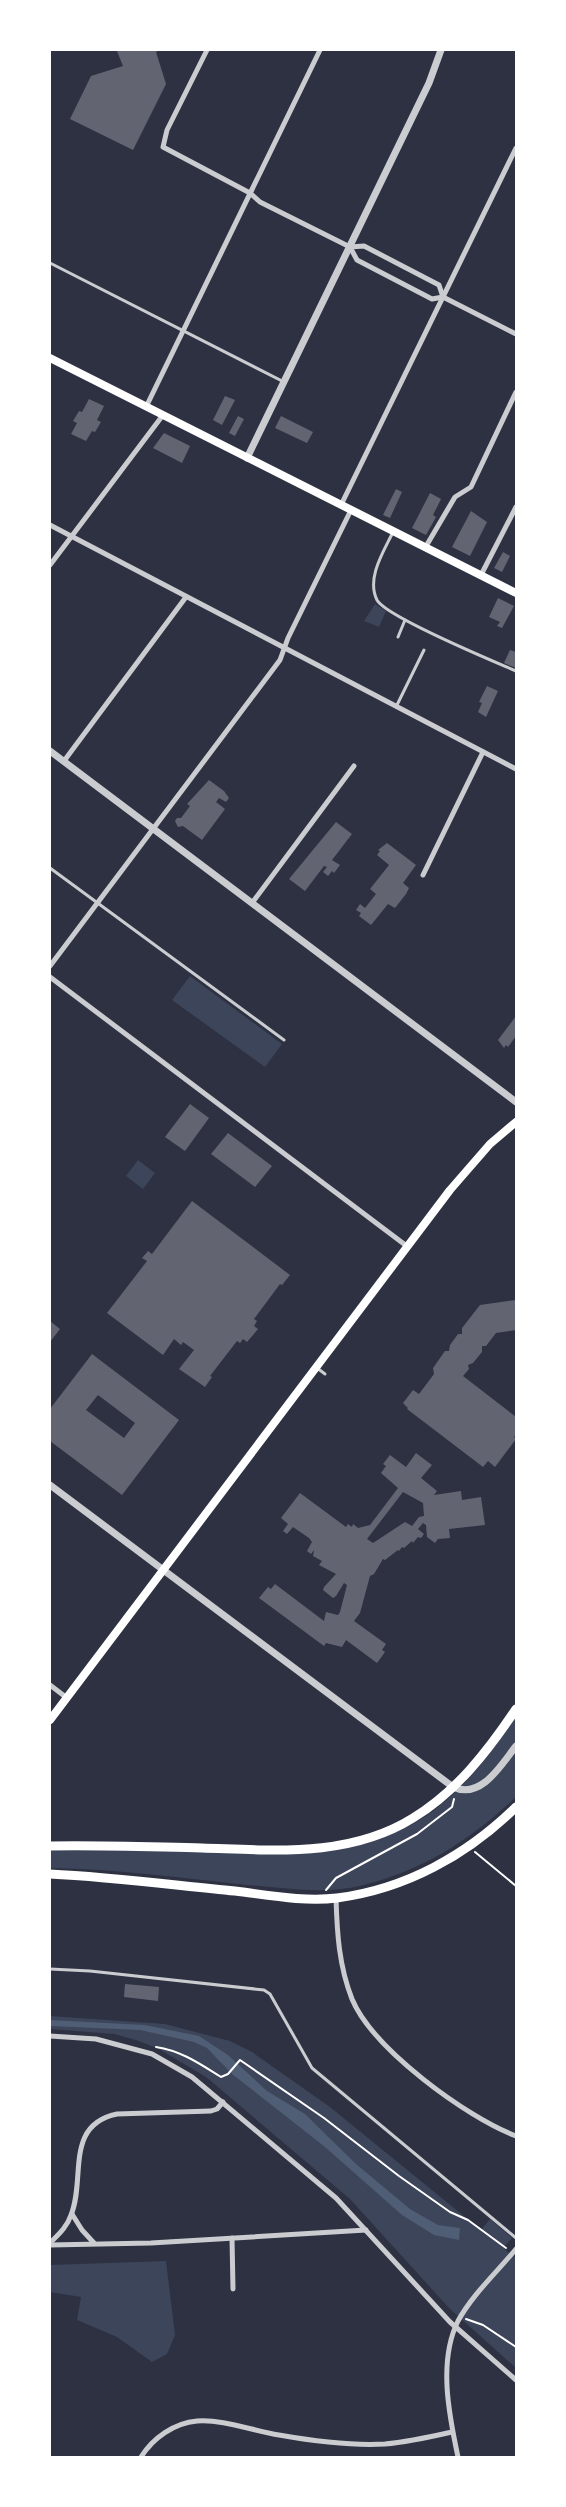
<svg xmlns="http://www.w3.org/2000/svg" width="566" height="2507" font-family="'Golos Text',sans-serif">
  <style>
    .green { fill: #3c4559 }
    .water { fill: #4f5d75 }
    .building { fill: #626471; fill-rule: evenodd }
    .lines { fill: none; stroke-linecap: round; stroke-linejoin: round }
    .path { stroke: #fff; stroke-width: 2 }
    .service { stroke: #caccd0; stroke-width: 3 }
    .minor { stroke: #caccd0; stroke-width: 5 }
    .tertiary { stroke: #caccd0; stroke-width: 7 }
    .secondary { stroke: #fff; stroke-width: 8 }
    .primary { stroke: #fff; stroke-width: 9 }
  </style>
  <rect width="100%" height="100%" fill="#2d3142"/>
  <g class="green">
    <path d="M 375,604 L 386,611 L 379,627 L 364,621 Z"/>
    <path d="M 190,976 L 282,1044 L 265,1067 L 172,1000 Z"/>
    <path d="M 138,1160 L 155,1173 L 143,1189 L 126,1176 Z"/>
    <path d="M 516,1716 L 516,1797 C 470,1840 426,1869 364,1885 C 326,1895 285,1888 247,1885 C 182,1878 116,1869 50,1868 L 50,1850 C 88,1850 126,1849 164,1850 C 247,1852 340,1867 416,1822 C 459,1797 489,1756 516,1716 Z"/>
    <path d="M 50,2016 L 165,2024 L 230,2041 L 252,2052 L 330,2107 L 481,2230 L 490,2219 L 512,2238 L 503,2248 L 516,2258 L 516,2368 L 449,2308 L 350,2199 L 206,2077 L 159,2049 L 136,2040 L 114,2034 L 50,2029 Z"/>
    <path d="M 166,2261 L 175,2335 L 167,2354 L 152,2362 L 117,2337 L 77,2320 L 81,2297 L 50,2292 L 50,2265 Z"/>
  </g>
  <path class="water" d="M 50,2020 L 145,2025 L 199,2036 L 228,2055 L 267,2091 L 305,2114 L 356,2164 L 410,2209 L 438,2225 L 460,2228 L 459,2240 L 434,2235 L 402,2215 L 325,2147 L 232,2074 L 207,2048 L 194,2042 L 140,2030 L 50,2026 Z"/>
  <g class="building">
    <path d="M 120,50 L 160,50 L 156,52 L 166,84 L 133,150 L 70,119 L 91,76 L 123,66 L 117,51 Z"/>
    <path d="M 225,396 L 235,400 L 222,425 L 213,420 Z"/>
    <path d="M 89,399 L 104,406 L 97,420 L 101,422 L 95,432 L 92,431 L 86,441 L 71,434 L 77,423 L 73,421 L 79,411 L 82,412 Z"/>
    <path d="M 238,416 L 244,419 L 235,436 L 229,433 Z"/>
    <path d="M 281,416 L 313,432 L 307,443 L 275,428 Z"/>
    <path d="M 164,433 L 190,446 L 182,463 L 153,448 Z"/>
    <path d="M 396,489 L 402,492 L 390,518 L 383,515 Z"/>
    <path d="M 430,493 L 441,499 L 433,515 L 436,517 L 426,535 L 412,528 Z"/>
    <path d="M 471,511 L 487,522 L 470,556 L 452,547 Z"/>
    <path d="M 503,552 L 510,556 L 502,572 L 494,568 Z"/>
    <path d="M 498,598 L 514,606 L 502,628 L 497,626 L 500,622 L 489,617 Z"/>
    <path d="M 510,650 L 516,652 L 516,668 L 504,663 Z"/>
    <path d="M 487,686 L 498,691 L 486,717 L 478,712 L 482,703 L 479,702 Z"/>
    <path d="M 209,780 L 224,791 L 229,798 L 226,802 L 219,798 L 216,802 L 225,809 L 202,840 L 183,826 L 178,827 L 175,821 L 177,818 L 181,818 L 190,806 L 187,804 Z"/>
    <path d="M 336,822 L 352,834 L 332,860 L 340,865 L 334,873 L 332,871 L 328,876 L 323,872 L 327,867 L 324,866 L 305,891 L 289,879 Z"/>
    <path d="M 387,843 L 416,865 L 403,883 L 409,888 L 406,894 L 395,908 L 388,904 L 371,925 L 359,916 L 361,913 L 356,910 L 360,904 L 365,908 L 376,894 L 370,889 L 389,865 L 377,855 L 380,851 L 378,850 Z"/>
    <path d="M 516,1016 L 516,1036 L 508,1047 L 506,1045 L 504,1048 L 498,1040 Z"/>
    <path d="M 190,1104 L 209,1118 L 185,1151 L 165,1137 Z"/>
    <path d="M 228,1133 L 272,1166 L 255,1187 L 211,1154 Z"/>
    <path d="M 192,1201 L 290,1275 L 282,1285 L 280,1284 L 254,1319 L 257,1321 L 254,1326 L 258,1329 L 253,1335 L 247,1342 L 243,1339 L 240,1343 L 237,1341 L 210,1376 L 212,1377 L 205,1387 L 179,1369 L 194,1350 L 183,1342 L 181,1345 L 174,1339 L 163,1355 L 107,1313 L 147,1261 L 142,1258 L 148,1251 L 152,1254 Z"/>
    <path d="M 516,1300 L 516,1330 L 496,1333 L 486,1346 L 482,1346 L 482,1352 L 473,1363 L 468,1365 L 469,1369 L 463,1376 L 516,1417 L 516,1434 L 514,1437 L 516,1439 L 495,1467 L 488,1461 L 483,1467 L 407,1409 L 408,1408 L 403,1403 L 413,1390 L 419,1394 L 434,1374 L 433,1368 L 445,1351 L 449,1351 L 450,1345 L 458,1334 L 462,1334 L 462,1328 L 480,1305 Z"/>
    <path d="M 50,1321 L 60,1329 L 50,1342 Z"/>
    <path d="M 92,1354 L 179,1420 L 122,1495 L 50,1441 L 50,1409 ZM 98,1395 L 135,1423 L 124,1438 L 86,1410 Z"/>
    <path d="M 416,1453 L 432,1465 L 421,1478 L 437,1491 L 434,1495 L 461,1491 L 462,1500 L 481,1497 L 485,1525 L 449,1529 L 450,1538 L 438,1539 L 435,1543 L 427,1537 L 426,1525 L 423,1523 L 418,1529 L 424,1534 L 421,1538 L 418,1537 L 413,1543 L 412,1541 L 404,1548 L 402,1547 L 399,1551 L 398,1550 L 385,1560 L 383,1559 L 374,1574 L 370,1576 L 360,1613 L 354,1621 L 386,1644 L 382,1650 L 385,1652 L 377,1663 L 346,1640 L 342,1647 L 326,1643 L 324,1646 L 259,1598 L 268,1587 L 271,1589 L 275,1584 L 324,1621 L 326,1612 L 338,1615 L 340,1612 L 347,1585 L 344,1583 L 336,1596 L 333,1598 L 323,1590 L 324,1587 L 336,1574 L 319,1565 L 322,1561 L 313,1556 L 314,1550 L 311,1554 L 307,1551 L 312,1542 L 309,1538 L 293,1527 L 287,1534 L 283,1531 L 288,1524 L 281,1518 L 300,1493 L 346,1527 L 348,1524 L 352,1527 L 353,1524 L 358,1528 L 370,1525 L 398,1488 L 381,1473 L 386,1466 L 383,1464 L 390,1455 L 406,1467 ZM 403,1492 L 423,1503 L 424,1516 L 419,1517 L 412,1526 L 405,1522 L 373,1543 L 367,1539 Z"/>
    <path d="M 125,1984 L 159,1987 L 158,2001 L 124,1997 Z"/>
  </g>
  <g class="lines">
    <g class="path">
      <path d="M 475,1852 L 516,1886"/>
      <path d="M 326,1890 L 336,1878 L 417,1834 L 452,1807 L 454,1799"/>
      <path d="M 156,2047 C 182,2051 200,2064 221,2077 L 228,2074 L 240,2060 L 324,2118 L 399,2176 L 450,2212 L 468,2220 L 506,2248"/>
      <path d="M 466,2319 L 483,2325 L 516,2347"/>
    </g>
    <g class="service">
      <path d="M 50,263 L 284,382"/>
      <path d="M 393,532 C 384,551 366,578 377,600 C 386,617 493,661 516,671"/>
      <path d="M 398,637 L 405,620"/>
      <path d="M 396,707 L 424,650"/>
      <path d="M 50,868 L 284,1040"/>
      <path d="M 317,1368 L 325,1374"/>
      <path d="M 50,1969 L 90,1971 L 264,1990 L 270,1994 L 312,2068 L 516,2238"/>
    </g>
    <g class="minor">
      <path d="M 207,50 L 167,130 L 163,147 L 250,193 L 260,202 L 350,247 L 364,246 L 439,285 L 443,297"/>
      <path d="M 350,247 L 357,260 L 432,299 L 443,297 L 516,334"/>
      <path d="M 146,407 L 320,50"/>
      <path d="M 341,505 L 516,148"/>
      <path d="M 50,525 L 516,769"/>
      <path d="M 425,548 L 455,497 L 471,487 L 516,392"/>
      <path d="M 50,565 L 163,415"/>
      <path d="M 481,575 L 516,507"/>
      <path d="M 64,761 L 186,597"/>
      <path d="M 423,875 L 483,752"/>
      <path d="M 252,903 L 354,766"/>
      <path d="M 50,966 L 280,660 L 288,638 L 351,510"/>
      <path d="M 50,977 L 408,1247"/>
      <path d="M 50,1685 L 67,1698"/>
      <path d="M 336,1898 C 337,1933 339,1966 352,1999 C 373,2049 466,2117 516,2136"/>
      <path d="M 50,2036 L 96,2039 L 152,2054 L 192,2077 L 336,2198 L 450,2322 L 516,2380"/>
      <path d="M 72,2214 L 82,2230 L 94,2243"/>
      <path d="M 232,2238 L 233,2289"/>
      <path d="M 50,2243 C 59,2234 67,2227 71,2215 C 86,2179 64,2125 117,2114 L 211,2111 L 217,2109 L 223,2102"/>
      <path d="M 50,2245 L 151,2243 L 366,2230"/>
      <path d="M 141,2457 C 153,2438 174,2423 197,2421 C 223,2419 253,2431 279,2435 C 313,2441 351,2446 385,2444 C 408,2442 430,2437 452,2432"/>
      <path d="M 458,2457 C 449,2415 438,2361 458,2321 C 472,2295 497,2272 516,2249"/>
    </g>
    <g class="tertiary">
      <path d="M 247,458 L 429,83 L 441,50"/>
      <path d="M 50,751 L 516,1102"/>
      <path d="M 50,1485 L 453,1787 C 481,1800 501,1765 516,1746"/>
    </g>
    <g class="secondary">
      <path d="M 50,358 L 516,593"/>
      <path d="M 50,1720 L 450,1190 L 490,1144 L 516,1122"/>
    </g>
    <g class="primary">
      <path d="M 50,1846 C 100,1845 151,1847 202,1848 C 273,1850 349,1858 413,1818 C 456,1792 488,1751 516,1709"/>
      <path d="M 50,1874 C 112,1877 173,1885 235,1891 C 268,1895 304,1902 337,1898 C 406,1889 467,1855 516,1807"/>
    </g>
  </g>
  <rect width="566" height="2507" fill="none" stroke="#ffffff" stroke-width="102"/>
</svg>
